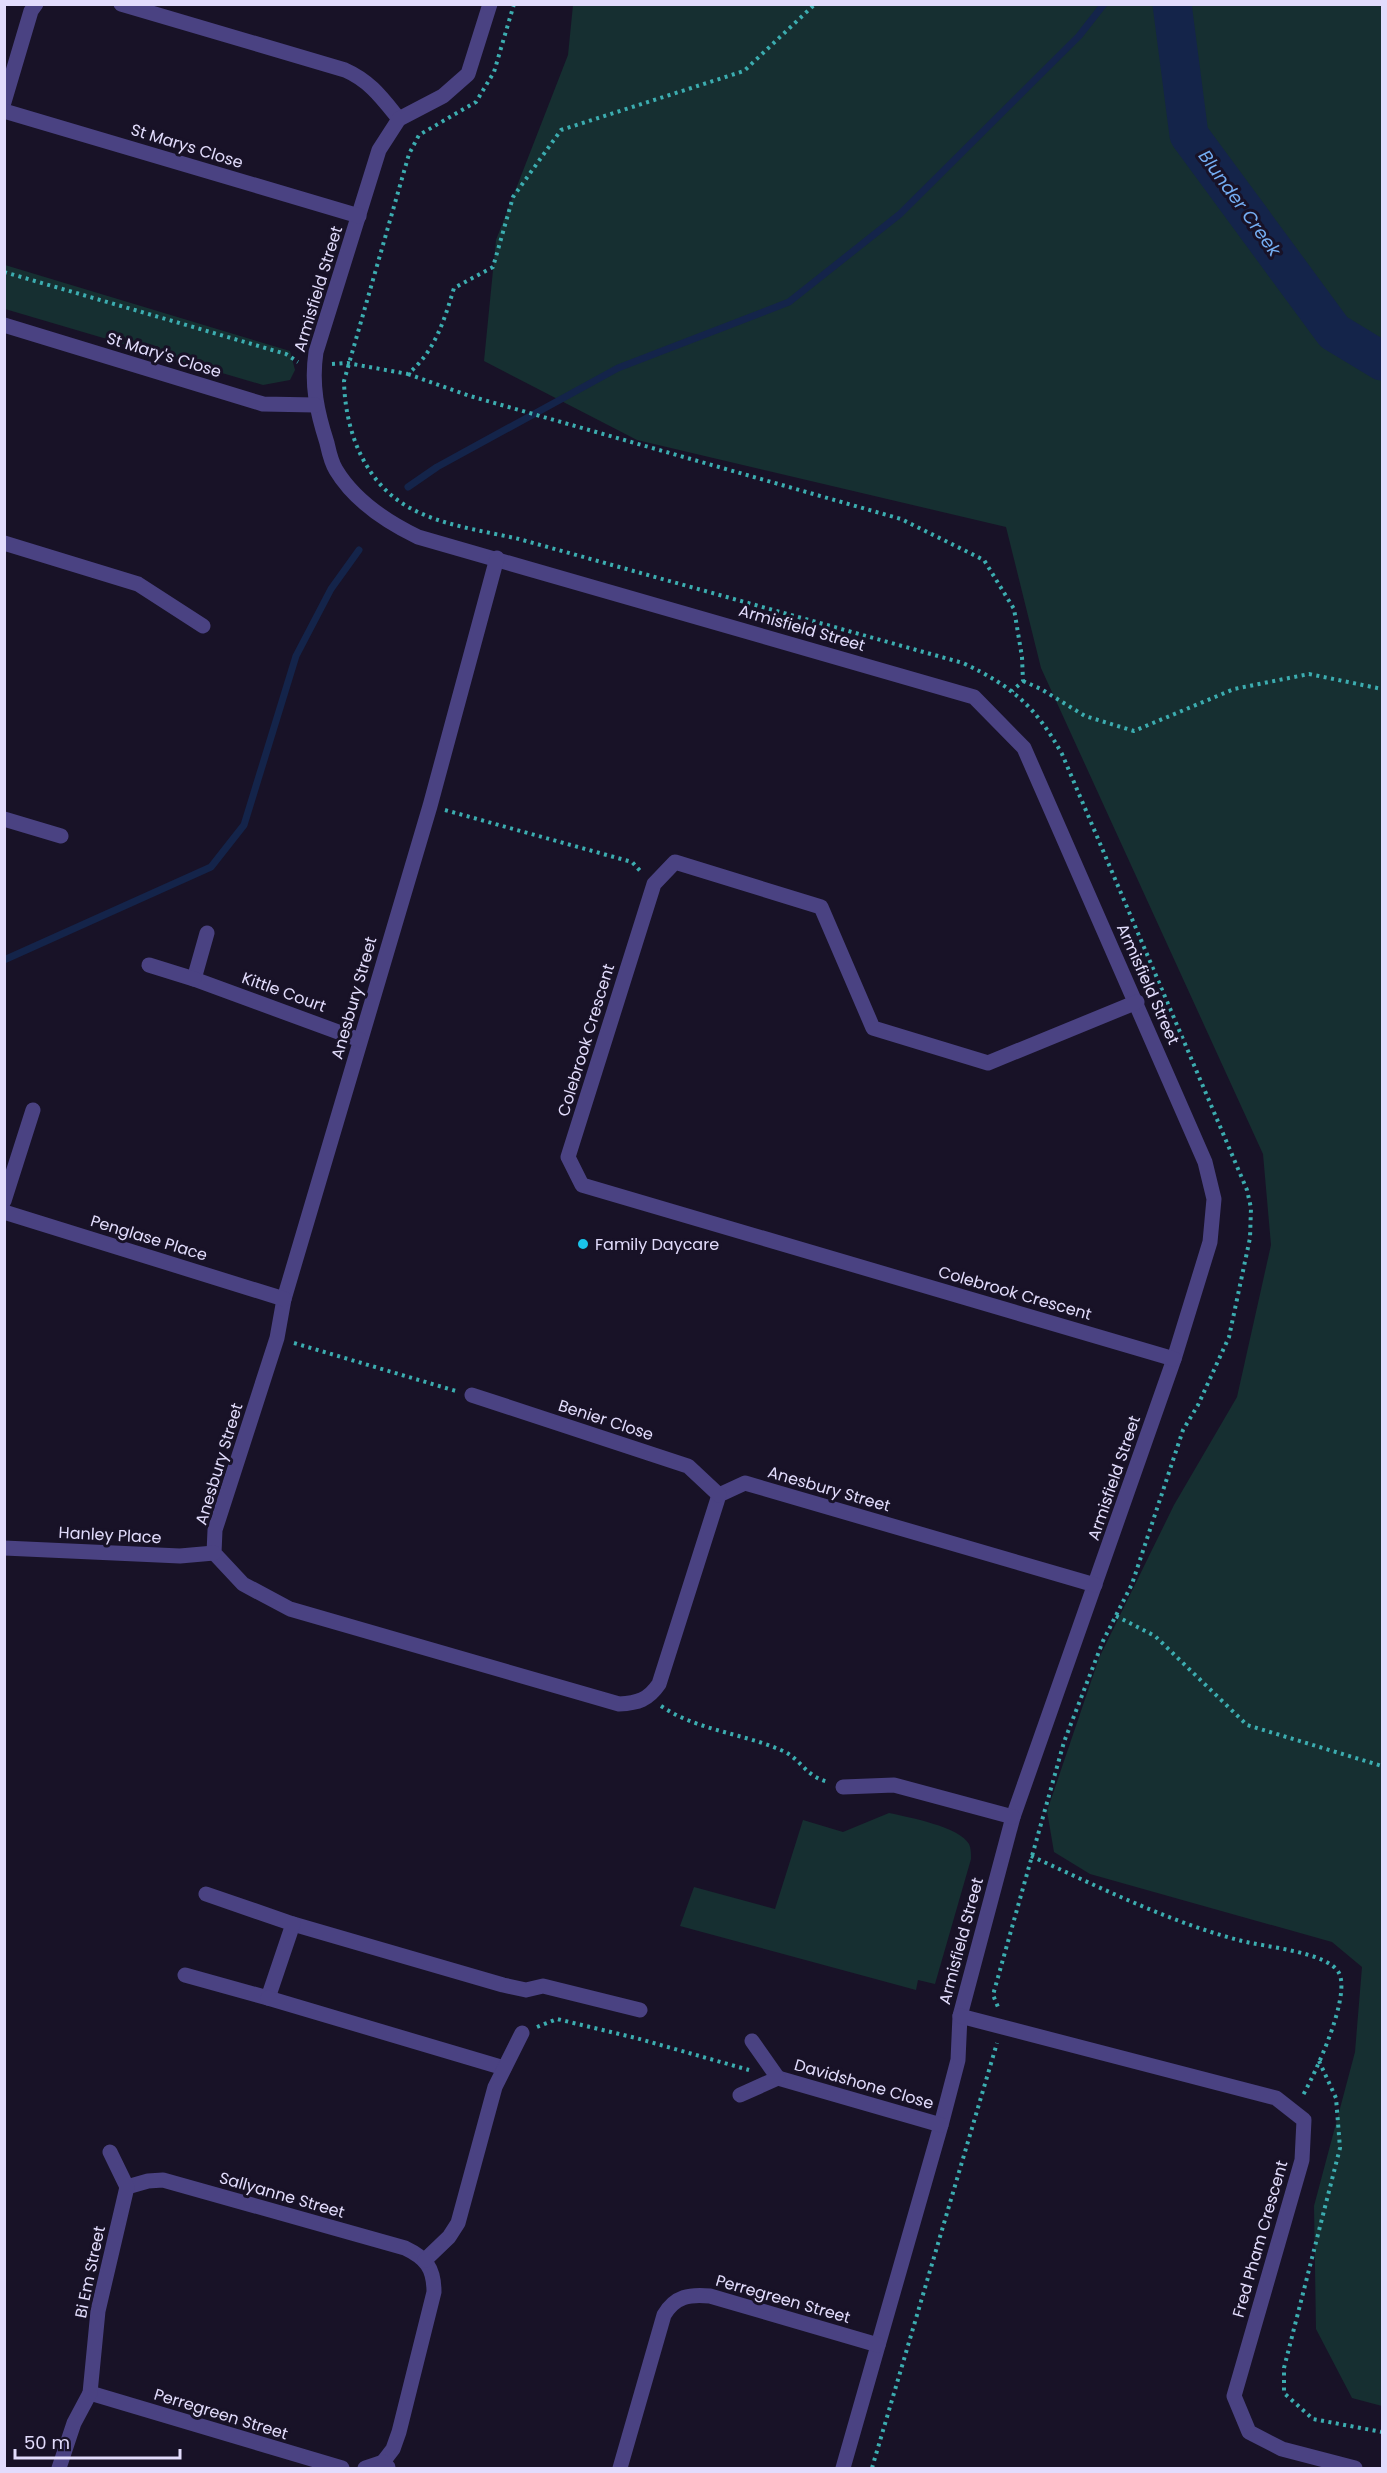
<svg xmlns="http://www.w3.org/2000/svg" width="1387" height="2473" font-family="Poppins,sans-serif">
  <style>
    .green { fill: #162f31 }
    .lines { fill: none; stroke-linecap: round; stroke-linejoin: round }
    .stream { stroke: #14244a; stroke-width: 7 }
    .river { stroke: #14244a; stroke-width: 39 }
    .path { stroke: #3cadb0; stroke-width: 4; stroke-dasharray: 3 4.5; stroke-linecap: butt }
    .minor { stroke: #4a4282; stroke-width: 15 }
    .poi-dot { fill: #1ac3ea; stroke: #181227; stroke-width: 2 }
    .labels { text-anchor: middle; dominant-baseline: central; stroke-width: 6; stroke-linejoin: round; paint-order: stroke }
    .street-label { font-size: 16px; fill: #e2dcfc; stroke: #181227 }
    .poi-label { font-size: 16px; fill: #e2dcfc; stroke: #181227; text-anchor: start }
    .water-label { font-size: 18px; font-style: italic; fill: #74adf2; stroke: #181227 }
  </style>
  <rect width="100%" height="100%" fill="#181227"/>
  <g class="green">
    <path d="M 573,5 L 1382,5 L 1382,2406 L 1352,2398 L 1316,2329 L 1314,2206 L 1355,2052 L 1362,1967 L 1332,1942 L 1090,1874 L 1054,1852 L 1047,1811 L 1099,1658 L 1174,1505 L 1237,1397 L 1271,1245 L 1263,1154 L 1041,668 L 1006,527 L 637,440 L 484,361 L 496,240 L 568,55 Z"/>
    <path d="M 5,265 L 290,351 L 295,370 L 290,380 L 263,385 L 5,309 Z"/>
    <path d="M 889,1813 C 908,1817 960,1827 969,1844 C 971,1848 971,1854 971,1859 L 935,1984 L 918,1980 L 916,1990 L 680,1926 L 694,1887 L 775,1909 L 803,1820 L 843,1832 Z"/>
  </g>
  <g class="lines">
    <g class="stream">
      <path d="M 408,487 L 437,467 L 618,368 L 789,302 L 900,214 L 1079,36 L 1104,4"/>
      <path d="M 4,960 L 211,867 L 244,825 L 296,656 L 331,589 L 359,550"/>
    </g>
    <path class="river" d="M 1172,4 L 1189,135 L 1334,332 L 1382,361"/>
    <g class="path">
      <path d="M 514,4 L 494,72 L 476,102 L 419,135 L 409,154 L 344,381 C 345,431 365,485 412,509 C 444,526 484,531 519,539 L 963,663 C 1012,686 1036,707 1062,754 L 1247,1190 L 1251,1208 L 1250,1238 L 1229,1337 L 1198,1405 L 1183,1430 L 1132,1584 L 1103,1641 L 1064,1742 L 993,1995 L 998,2007"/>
      <path d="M 4,272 L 286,354 L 298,362"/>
      <path d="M 332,364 L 347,363 L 408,374 C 435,351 444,321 454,288 L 493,267 L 513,197 L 561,130 L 744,71 L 815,4"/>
      <path d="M 408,374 L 470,396 L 901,519 L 984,560 L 1014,609 L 1022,657 L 1023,681 L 1012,691"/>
      <path d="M 1023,681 L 1041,689 L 1085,716 L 1134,731 L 1234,689 L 1309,674 L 1382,689"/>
      <path d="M 445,810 L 632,862 L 642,873"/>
      <path d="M 294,1343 L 456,1391"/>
      <path d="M 1116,1616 L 1155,1636 L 1247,1725 L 1382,1766"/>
      <path d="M 661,1706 C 698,1731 743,1733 783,1751 C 801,1759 805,1776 828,1782"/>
      <path d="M 1031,1856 C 1099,1887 1169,1922 1242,1941 C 1265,1947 1328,1952 1339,1973 C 1351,1997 1315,2074 1302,2097"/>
      <path d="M 537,2027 L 557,2019 L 636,2038 L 749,2070"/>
      <path d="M 1319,2061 L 1336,2098 L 1340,2148 L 1284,2368 L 1284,2393 L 1313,2419 L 1382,2432"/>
      <path d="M 872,2468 L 997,2043"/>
    </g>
    <g class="minor">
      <path d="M 121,4 L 345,70 C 370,81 382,98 399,119"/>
      <path d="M 490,4 L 468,74 L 443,96 L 399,119 L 379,150 L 316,352 C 311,385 317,412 327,443 C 329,452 331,462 336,470 C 354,500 387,522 418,537 L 974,697 L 1024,748 L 1205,1162 L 1214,1199 L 1210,1242 L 1174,1359 L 1013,1817 L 960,2016 L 958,2060 L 941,2125 L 843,2468"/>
      <path d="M 4,102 L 31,11 L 36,4"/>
      <path d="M 4,111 L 359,216"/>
      <path d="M 4,325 L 263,404 L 315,405"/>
      <path d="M 4,543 L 138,584 L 203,626"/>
      <path d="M 497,558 L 430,806 L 284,1299 L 277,1338 L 215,1530 L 214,1553 L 243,1584 L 290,1609 L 619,1704 C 638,1703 648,1700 659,1684 L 719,1495 L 745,1483 L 1095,1585"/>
      <path d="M 4,819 L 61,836"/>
      <path d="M 207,933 L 194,979 L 360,1040"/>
      <path d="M 149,965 L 194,979"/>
      <path d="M 1137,1002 L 988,1063 L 873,1028 L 821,907 L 675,862 L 654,884 L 568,1157 L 582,1185 L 1174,1359"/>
      <path d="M 4,1201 L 33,1110"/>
      <path d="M 4,1212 L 284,1299"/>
      <path d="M 472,1395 L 688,1466 L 719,1495"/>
      <path d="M 4,1548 L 180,1556 L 214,1553"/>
      <path d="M 843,1787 L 894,1785 L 1013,1817"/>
      <path d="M 293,1924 L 503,1985 L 526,1990 L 543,1986 L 640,2010"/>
      <path d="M 185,1975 L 268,1998 L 293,1924 L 206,1894"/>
      <path d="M 268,1998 L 504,2068"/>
      <path d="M 960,2016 L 1276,2098 L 1304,2120 L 1302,2160 L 1234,2396 L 1249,2432 L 1282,2449 L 1355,2468"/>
      <path d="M 778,2078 L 941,2125"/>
      <path d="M 740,2095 L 778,2078 L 752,2041"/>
      <path d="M 127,2187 L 148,2181 L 163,2180 L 405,2248 C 426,2258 434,2268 434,2292 L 399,2432 L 393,2449 L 383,2462"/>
      <path d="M 425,2260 L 449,2237 L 458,2223 L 495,2087 L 522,2033"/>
      <path d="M 90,2393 L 342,2468"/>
      <path d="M 59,2468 L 74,2423 L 90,2393 L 98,2311 L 127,2187 L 110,2152"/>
      <path d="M 365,2468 L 383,2462 L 388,2467"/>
      <path d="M 620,2468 L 664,2315 C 675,2296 690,2294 710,2296 L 878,2345"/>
    </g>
  </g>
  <circle class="poi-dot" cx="583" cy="1244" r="6"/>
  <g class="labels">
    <g class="street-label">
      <text transform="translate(187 146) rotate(17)">St Marys Close</text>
      <text transform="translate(318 289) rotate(-73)">Armisfield Street</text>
      <text transform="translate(164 355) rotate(17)">St Mary's Close</text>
      <text transform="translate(802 628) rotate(16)">Armisfield Street</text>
      <text transform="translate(1148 984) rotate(66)">Armisfield Street</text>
      <text transform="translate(284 992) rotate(20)">Kittle Court</text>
      <text transform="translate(354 998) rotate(-74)">Anesbury Street</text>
      <text transform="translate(586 1040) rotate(-73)">Colebrook Crescent</text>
      <text transform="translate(149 1238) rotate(17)">Penglase Place</text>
      <text transform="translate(1015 1293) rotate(16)">Colebrook Crescent</text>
      <text transform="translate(606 1420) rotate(18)">Benier Close</text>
      <text transform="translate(219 1464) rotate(-73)">Anesbury Street</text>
      <text transform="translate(1114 1478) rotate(-71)">Armisfield Street</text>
      <text transform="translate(829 1489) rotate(16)">Anesbury Street</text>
      <text transform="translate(110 1535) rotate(3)">Hanley Place</text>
      <text transform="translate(961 1941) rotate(-75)">Armisfield Street</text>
      <text transform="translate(864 2084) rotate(16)">Davidshone Close</text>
      <text transform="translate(282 2195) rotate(16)">Sallyanne Street</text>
      <text transform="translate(1260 2239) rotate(-74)">Fred Pham Crescent</text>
      <text transform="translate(90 2272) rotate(-78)">Bi Em Street</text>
      <text transform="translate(783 2299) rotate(16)">Perregreen Street</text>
      <text transform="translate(221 2414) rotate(17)">Perregreen Street</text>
    </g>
    <g class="poi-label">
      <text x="595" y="1244">Family Daycare</text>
    </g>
    <g class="water-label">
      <text transform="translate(1240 203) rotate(54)">Blunder Creek</text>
    </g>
  </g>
  <rect width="1387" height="2473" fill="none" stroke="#e2dcfc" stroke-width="12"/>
  <path d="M15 2449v9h165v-9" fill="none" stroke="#e2dcfc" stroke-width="3"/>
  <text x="24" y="2449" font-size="18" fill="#e2dcfc" stroke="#181227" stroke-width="4.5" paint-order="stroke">50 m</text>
</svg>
